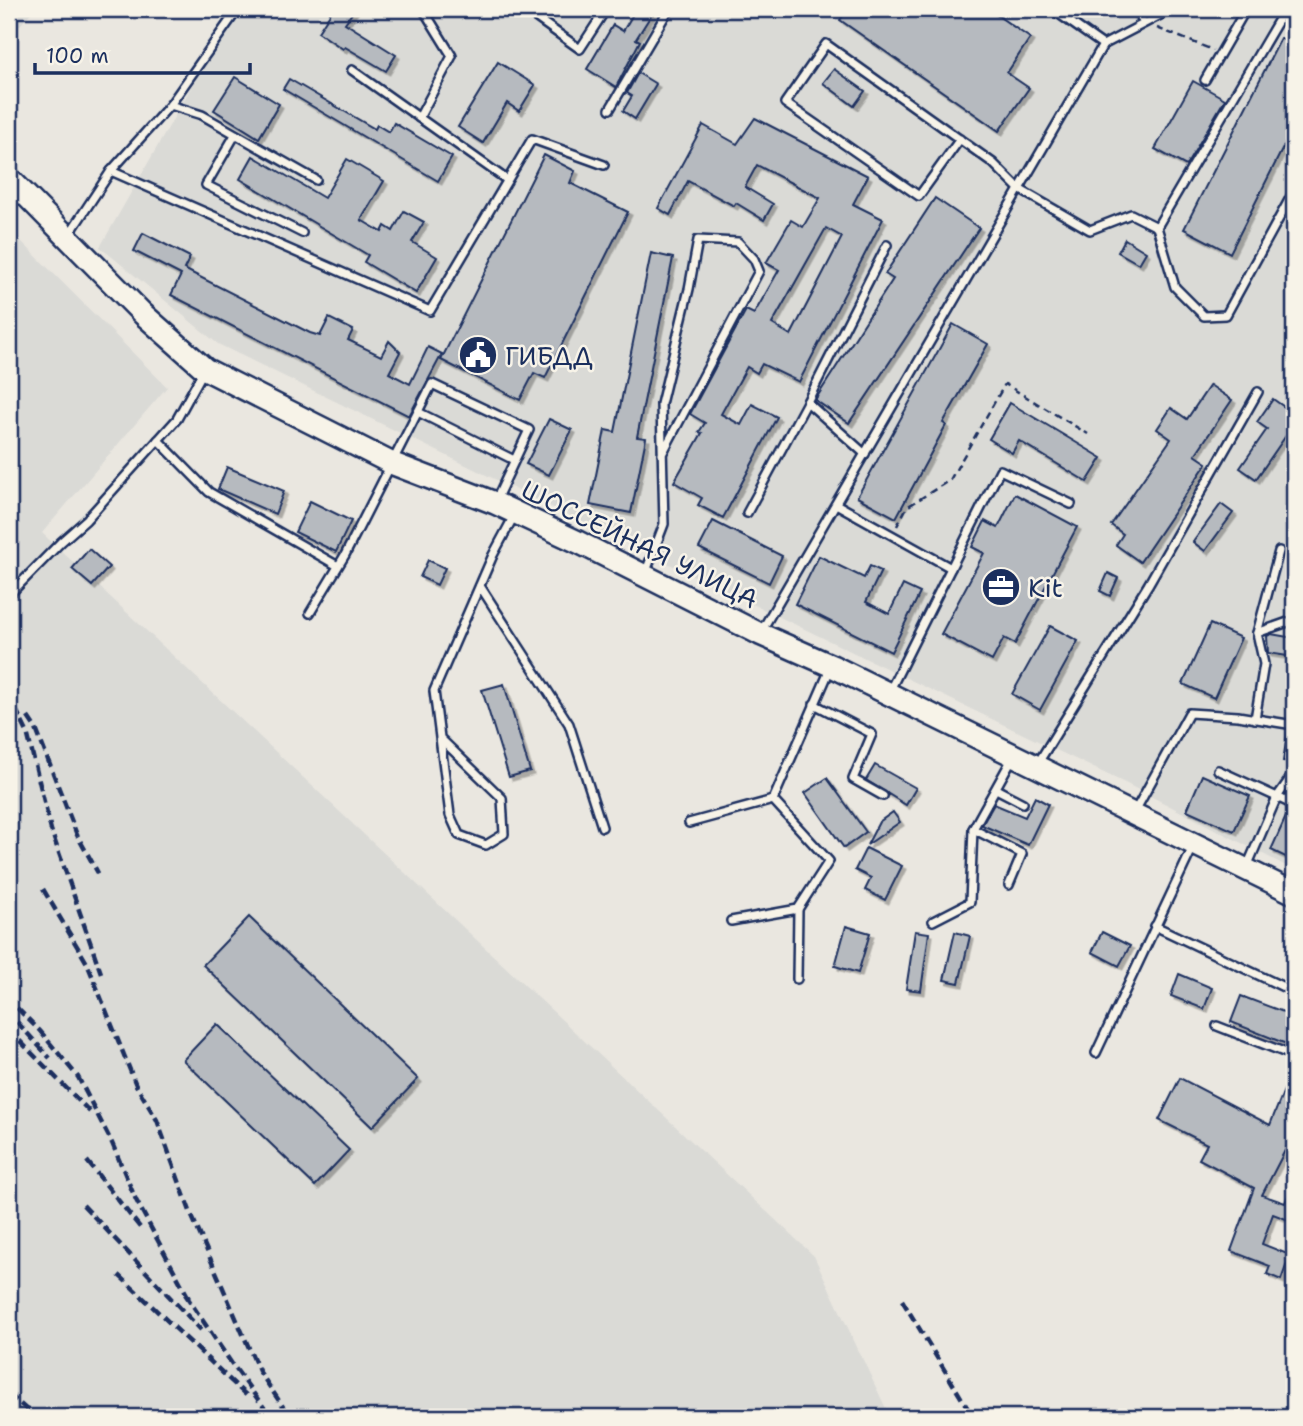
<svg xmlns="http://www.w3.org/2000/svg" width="1303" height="1426" font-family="'Shantell Sans',sans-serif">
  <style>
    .built { fill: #dadad6 }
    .building { fill: #b6babf; stroke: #1b2f5e; stroke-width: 2; fill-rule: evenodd; filter: url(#shadow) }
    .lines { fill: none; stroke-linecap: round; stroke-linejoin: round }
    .service-casing { stroke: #1b2f5e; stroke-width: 12 }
    .secondary-casing { stroke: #1b2f5e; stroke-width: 26 }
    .path { stroke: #1b2f5e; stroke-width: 2.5; stroke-dasharray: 7 5; stroke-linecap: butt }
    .service { stroke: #f7f3e8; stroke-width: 7 }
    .secondary { stroke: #f7f3e8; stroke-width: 21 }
    .rail { stroke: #1b2f5e; stroke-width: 4.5; stroke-dasharray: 10 5; stroke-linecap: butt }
    .labels { text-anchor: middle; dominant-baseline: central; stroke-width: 5; stroke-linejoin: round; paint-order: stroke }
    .poi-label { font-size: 26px; fill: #1b2f5e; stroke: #f7f3e8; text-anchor: start }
    .street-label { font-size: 26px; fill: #1b2f5e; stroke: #f7f3e8 }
  </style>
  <defs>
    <filter id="shadow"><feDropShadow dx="3.5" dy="3.5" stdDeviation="0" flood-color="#0004"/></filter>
  </defs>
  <rect width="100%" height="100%" fill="#eae7e0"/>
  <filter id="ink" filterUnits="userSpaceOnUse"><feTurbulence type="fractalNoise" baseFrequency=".0143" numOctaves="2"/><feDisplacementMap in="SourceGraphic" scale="14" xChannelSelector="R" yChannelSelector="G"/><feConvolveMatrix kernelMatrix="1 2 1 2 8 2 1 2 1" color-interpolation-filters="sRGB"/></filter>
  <g filter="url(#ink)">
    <g class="built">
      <path d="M 9,9 L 34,9 L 9,38 Z"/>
      <path d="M 236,9 L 1294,9 L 1294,870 L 1127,784 L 607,534 L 218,344 L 100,247 Z"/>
      <path d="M 9,229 L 167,387 L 42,533 L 814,1256 L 890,1417 L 9,1417 Z"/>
    </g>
    <g class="building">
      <path d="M 333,9 L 355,9 L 345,23 L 396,55 L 386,71 L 345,47 L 343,49 L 318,32 Z"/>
      <path d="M 636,9 L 655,9 L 636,39 L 640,41 L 616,87 L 587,69 L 613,25 L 623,31 Z"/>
      <path d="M 848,9 L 988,9 L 1030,38 L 1007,73 L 1029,88 L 999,131 L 840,20 Z"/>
      <path d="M 1281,38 L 1294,45 L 1294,126 L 1230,253 L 1184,229 Z"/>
      <path d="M 498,62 L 535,85 L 519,111 L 507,103 L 483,143 L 458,127 Z"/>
      <path d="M 834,69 L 865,91 L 854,106 L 823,83 Z"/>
      <path d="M 638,73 L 656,84 L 635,119 L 623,111 L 632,96 L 627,93 Z"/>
      <path d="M 235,77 L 279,104 L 259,138 L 214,110 Z"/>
      <path d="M 289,79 L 375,129 L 377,125 L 389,132 L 394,123 L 452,157 L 438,181 L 283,89 Z"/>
      <path d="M 1193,81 L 1225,99 L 1186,166 L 1155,149 Z"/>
      <path d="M 755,118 L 868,176 L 853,204 L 883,219 L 799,382 L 762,364 L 757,373 L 747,367 L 721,414 L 741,425 L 752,404 L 777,417 L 723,518 L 698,505 L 702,498 L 674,482 L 702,433 L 699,432 L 705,423 L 690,414 L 746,310 L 754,314 L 779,270 L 766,263 L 791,220 L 803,227 L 820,198 L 757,165 L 745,187 L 773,204 L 764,220 L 736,203 L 734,206 L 688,181 L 670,215 L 658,208 L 703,125 L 737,144 ZM 826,228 L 842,237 L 791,335 L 772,324 Z"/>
      <path d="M 544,155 L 575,171 L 570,183 L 628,212 L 545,378 L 534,373 L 520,400 L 441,360 Z"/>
      <path d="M 253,156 L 324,198 L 347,159 L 384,181 L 361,220 L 382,232 L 385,226 L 393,231 L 404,211 L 424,222 L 412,242 L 437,257 L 416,293 L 364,262 L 368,255 L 240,179 Z"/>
      <path d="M 935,198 L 979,228 L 849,423 L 815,400 L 893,279 L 885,274 Z"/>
      <path d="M 143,233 L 190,257 L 184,269 L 310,333 L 320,336 L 329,318 L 353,330 L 348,340 L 381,356 L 389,341 L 400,352 L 389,373 L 410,384 L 428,347 L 442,354 L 409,416 L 171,295 L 181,275 L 134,251 Z"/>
      <path d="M 1125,239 L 1146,252 L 1139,264 L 1118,252 Z"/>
      <path d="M 651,253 L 673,258 L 637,437 L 646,438 L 631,513 L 590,505 L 605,430 L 615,432 Z"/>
      <path d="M 953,324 L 988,344 L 943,423 L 946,425 L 896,518 L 857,497 Z"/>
      <path d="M 1210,385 L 1232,400 L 1195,455 L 1207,463 L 1140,562 L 1116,545 L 1123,534 L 1111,525 L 1171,439 L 1157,429 L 1171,408 L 1187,419 Z"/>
      <path d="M 1273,399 L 1294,414 L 1294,424 L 1256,479 L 1240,468 L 1267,429 L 1257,422 Z"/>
      <path d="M 1010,403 L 1102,458 L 1087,482 L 1019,441 L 1012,453 L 989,439 Z"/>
      <path d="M 549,419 L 572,430 L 549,475 L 526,464 Z"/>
      <path d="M 227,467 L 284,491 L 275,514 L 218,489 Z"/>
      <path d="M 1015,494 L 1077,527 L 1015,644 L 1004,638 L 992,661 L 941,634 L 984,553 L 972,547 L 985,521 L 998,528 Z"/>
      <path d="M 310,501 L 351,521 L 336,552 L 295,532 Z"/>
      <path d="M 1221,504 L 1233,513 L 1205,551 L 1193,542 Z"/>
      <path d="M 713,521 L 782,556 L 769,583 L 699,548 Z"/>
      <path d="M 89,549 L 109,567 L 92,586 L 72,569 Z"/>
      <path d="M 819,556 L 864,578 L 870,566 L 881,571 L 866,602 L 889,614 L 903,585 L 920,593 L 891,652 L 795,604 Z"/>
      <path d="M 428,560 L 445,568 L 437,585 L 420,577 Z"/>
      <path d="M 1108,573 L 1118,578 L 1110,596 L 1100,591 Z"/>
      <path d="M 1210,624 L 1241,638 L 1214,698 L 1183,684 Z"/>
      <path d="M 1050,626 L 1078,641 L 1040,710 L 1012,694 Z"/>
      <path d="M 1271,634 L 1294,638 L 1294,657 L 1268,653 L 1267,636 Z"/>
      <path d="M 504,684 L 530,771 L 509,777 L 482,690 Z"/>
      <path d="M 1288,730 L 1294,731 L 1294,762 L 1283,761 Z"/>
      <path d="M 875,765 L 916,788 L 906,805 L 866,780 Z"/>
      <path d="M 1202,775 L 1250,796 L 1234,831 L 1187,810 Z"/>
      <path d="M 827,778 L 866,832 L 844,848 L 805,793 Z"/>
      <path d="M 1035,797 L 1048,804 L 1028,845 L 982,825 L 994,804 L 1025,817 Z"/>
      <path d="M 1289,810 L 1294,811 L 1294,861 L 1271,850 Z"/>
      <path d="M 893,812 L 900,822 L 867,845 L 879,822 Z"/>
      <path d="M 866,848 L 902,866 L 885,900 L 865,890 L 871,878 L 855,870 Z"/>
      <path d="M 249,917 L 418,1079 L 372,1127 L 203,965 Z"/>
      <path d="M 846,926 L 870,933 L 858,973 L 835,966 Z"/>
      <path d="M 915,931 L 929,933 L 921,991 L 906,989 Z"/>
      <path d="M 955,932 L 970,936 L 959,983 L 944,980 Z"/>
      <path d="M 1102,932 L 1130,946 L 1119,966 L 1092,952 Z"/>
      <path d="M 1179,974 L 1212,988 L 1204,1009 L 1171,996 Z"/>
      <path d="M 1241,996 L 1294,1016 L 1294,1047 L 1231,1022 Z"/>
      <path d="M 217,1024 L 349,1150 L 315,1186 L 183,1060 Z"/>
      <path d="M 1294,1065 L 1294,1133 L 1262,1195 L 1285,1203 L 1294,1181 L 1294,1222 L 1273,1214 L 1262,1244 L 1290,1255 L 1281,1280 L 1267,1274 L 1270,1266 L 1231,1251 L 1254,1188 L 1199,1159 L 1207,1144 L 1159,1120 L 1180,1078 L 1270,1125 Z"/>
    </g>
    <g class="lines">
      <g class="service-casing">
        <g id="service">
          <path d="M 524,9 L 580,49 L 606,9"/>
          <path d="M 1052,9 L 1103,45"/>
          <path d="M 1136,9 L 1144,23"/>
          <path d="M 352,70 L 507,180"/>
          <path d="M 1205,80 L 1246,9"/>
          <path d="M 170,105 L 202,115 L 316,180"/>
          <path d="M 610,109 L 669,9"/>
          <path d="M 419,118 L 452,56 L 423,9"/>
          <path d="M 235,135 L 206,185 L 302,233"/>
          <path d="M 960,139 L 919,196 L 785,103 L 826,44 L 993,163 L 1019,189 L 1090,230 L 1131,214 L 1157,227 L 1285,9"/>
          <path d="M 111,171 L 430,311 L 532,139 L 604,165"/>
          <path d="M 1157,227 L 1175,287 L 1204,316 L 1226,315 L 1294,191"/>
          <path d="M 68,236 L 111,171 L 170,105 L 238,9"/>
          <path d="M 418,412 L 514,460"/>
          <path d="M 158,440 L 209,492 L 338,566"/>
          <path d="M 865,454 L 807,402 L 887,245"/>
          <path d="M 836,504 L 951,568"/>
          <path d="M 747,513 L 807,402"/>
          <path d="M 645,574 L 664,524 L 661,404 L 689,289 L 698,240 L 738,242 L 754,259 L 759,271 L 662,454"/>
          <path d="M 480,586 L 569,724 L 602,827"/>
          <path d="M 9,595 L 61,542 L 86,520 L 177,419 L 204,370"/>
          <path d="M 310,613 L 345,555 L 432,384 L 529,430 L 496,500"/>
          <path d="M 762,630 L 1103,45 L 1172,9"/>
          <path d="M 1257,633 L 1288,622 L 1294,623"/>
          <path d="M 890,690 L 1000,470 L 1071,504"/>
          <path d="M 814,704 L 872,734 L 853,779 L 883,796"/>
          <path d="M 1255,719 L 1264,664 L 1257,633 L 1279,551"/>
          <path d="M 440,738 L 502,798 L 504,834 L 486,845 L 459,835 L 450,815 L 434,691 L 493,555 L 515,514"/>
          <path d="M 1038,763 L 1148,585 L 1258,392"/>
          <path d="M 1218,770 L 1277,797 L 1294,773"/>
          <path d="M 996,789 L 1023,803"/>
          <path d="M 1134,813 L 1189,713 L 1238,716 L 1294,725"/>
          <path d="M 689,823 L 773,800"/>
          <path d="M 973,829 L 1022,854 L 1009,885"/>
          <path d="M 1246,869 L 1277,797 L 1294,805"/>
          <path d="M 731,921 L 798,909 L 829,861 L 773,800 L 831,667"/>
          <path d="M 933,921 L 970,902 L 973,829 L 1013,757"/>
          <path d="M 1155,926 L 1294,992"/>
          <path d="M 797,979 L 798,909"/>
          <path d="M 1217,1026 L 1294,1056"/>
          <path d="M 1096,1053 L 1193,847"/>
        </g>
      </g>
      <g class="secondary-casing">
        <path id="secondary" d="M 9,178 L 143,314 L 205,369 L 391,463 L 495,503 L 578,542 L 760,634 L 832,666 L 1294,893"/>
      </g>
      <g class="path">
        <path d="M 1157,28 L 1213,50"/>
        <path d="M 897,526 L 907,507 L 950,480 L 1005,384 L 1088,434"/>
      </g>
      <use href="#service" class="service"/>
      <use href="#secondary" class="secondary"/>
      <g class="rail">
        <path d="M 9,695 L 27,732 L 51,830 L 101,973"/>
        <path d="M 28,717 L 36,729 L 77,835 L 98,873"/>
        <path d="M 43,889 L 87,963 L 136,1085 L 157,1120 L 191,1214 L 259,1371 L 290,1417"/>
        <path d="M 17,1008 L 40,1031 L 78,1077 L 112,1143 L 136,1200 L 191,1302"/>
        <path d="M 17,1022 L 50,1058"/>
        <path d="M 9,1030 L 90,1112"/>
        <path d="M 87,1161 L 142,1230"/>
        <path d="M 83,1205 L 201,1330"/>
        <path d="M 119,1275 L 247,1396"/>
        <path d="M 185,1294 L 232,1364 L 271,1417"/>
        <path d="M 902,1300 L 973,1417"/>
        <path d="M 9,1394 L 35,1417"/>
      </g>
    </g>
  </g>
  <defs>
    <g id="civic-disc" transform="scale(2.0125)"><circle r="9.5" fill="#1b2f5e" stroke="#f7f3e8"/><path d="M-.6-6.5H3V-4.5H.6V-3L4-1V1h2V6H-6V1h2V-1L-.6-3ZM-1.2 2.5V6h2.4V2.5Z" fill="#fff"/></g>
    <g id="office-disc" transform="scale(2.0125)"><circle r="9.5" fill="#1b2f5e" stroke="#f7f3e8"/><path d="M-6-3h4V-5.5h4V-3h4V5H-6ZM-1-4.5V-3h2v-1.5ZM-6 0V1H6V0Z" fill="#fff"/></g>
  </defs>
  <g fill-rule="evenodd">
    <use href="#civic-disc" x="478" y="355"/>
    <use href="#office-disc" x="1001" y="587"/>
  </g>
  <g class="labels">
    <g class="poi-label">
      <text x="505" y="355">ГИБДД</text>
      <text x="1028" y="587">Kit</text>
    </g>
    <g class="street-label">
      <text transform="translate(640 544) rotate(26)">ШОССЕЙНАЯ УЛИЦА</text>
    </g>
  </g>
  <rect width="1303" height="1426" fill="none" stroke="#f7f3e8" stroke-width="35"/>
  <rect x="18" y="18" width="1268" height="1391" fill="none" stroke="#1b2f5e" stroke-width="2.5" filter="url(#ink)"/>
  <path d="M35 63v10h215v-10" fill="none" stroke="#1b2f5e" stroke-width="3.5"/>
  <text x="46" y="63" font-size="21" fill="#1b2f5e" stroke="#f7f3e8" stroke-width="5" paint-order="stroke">100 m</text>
</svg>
